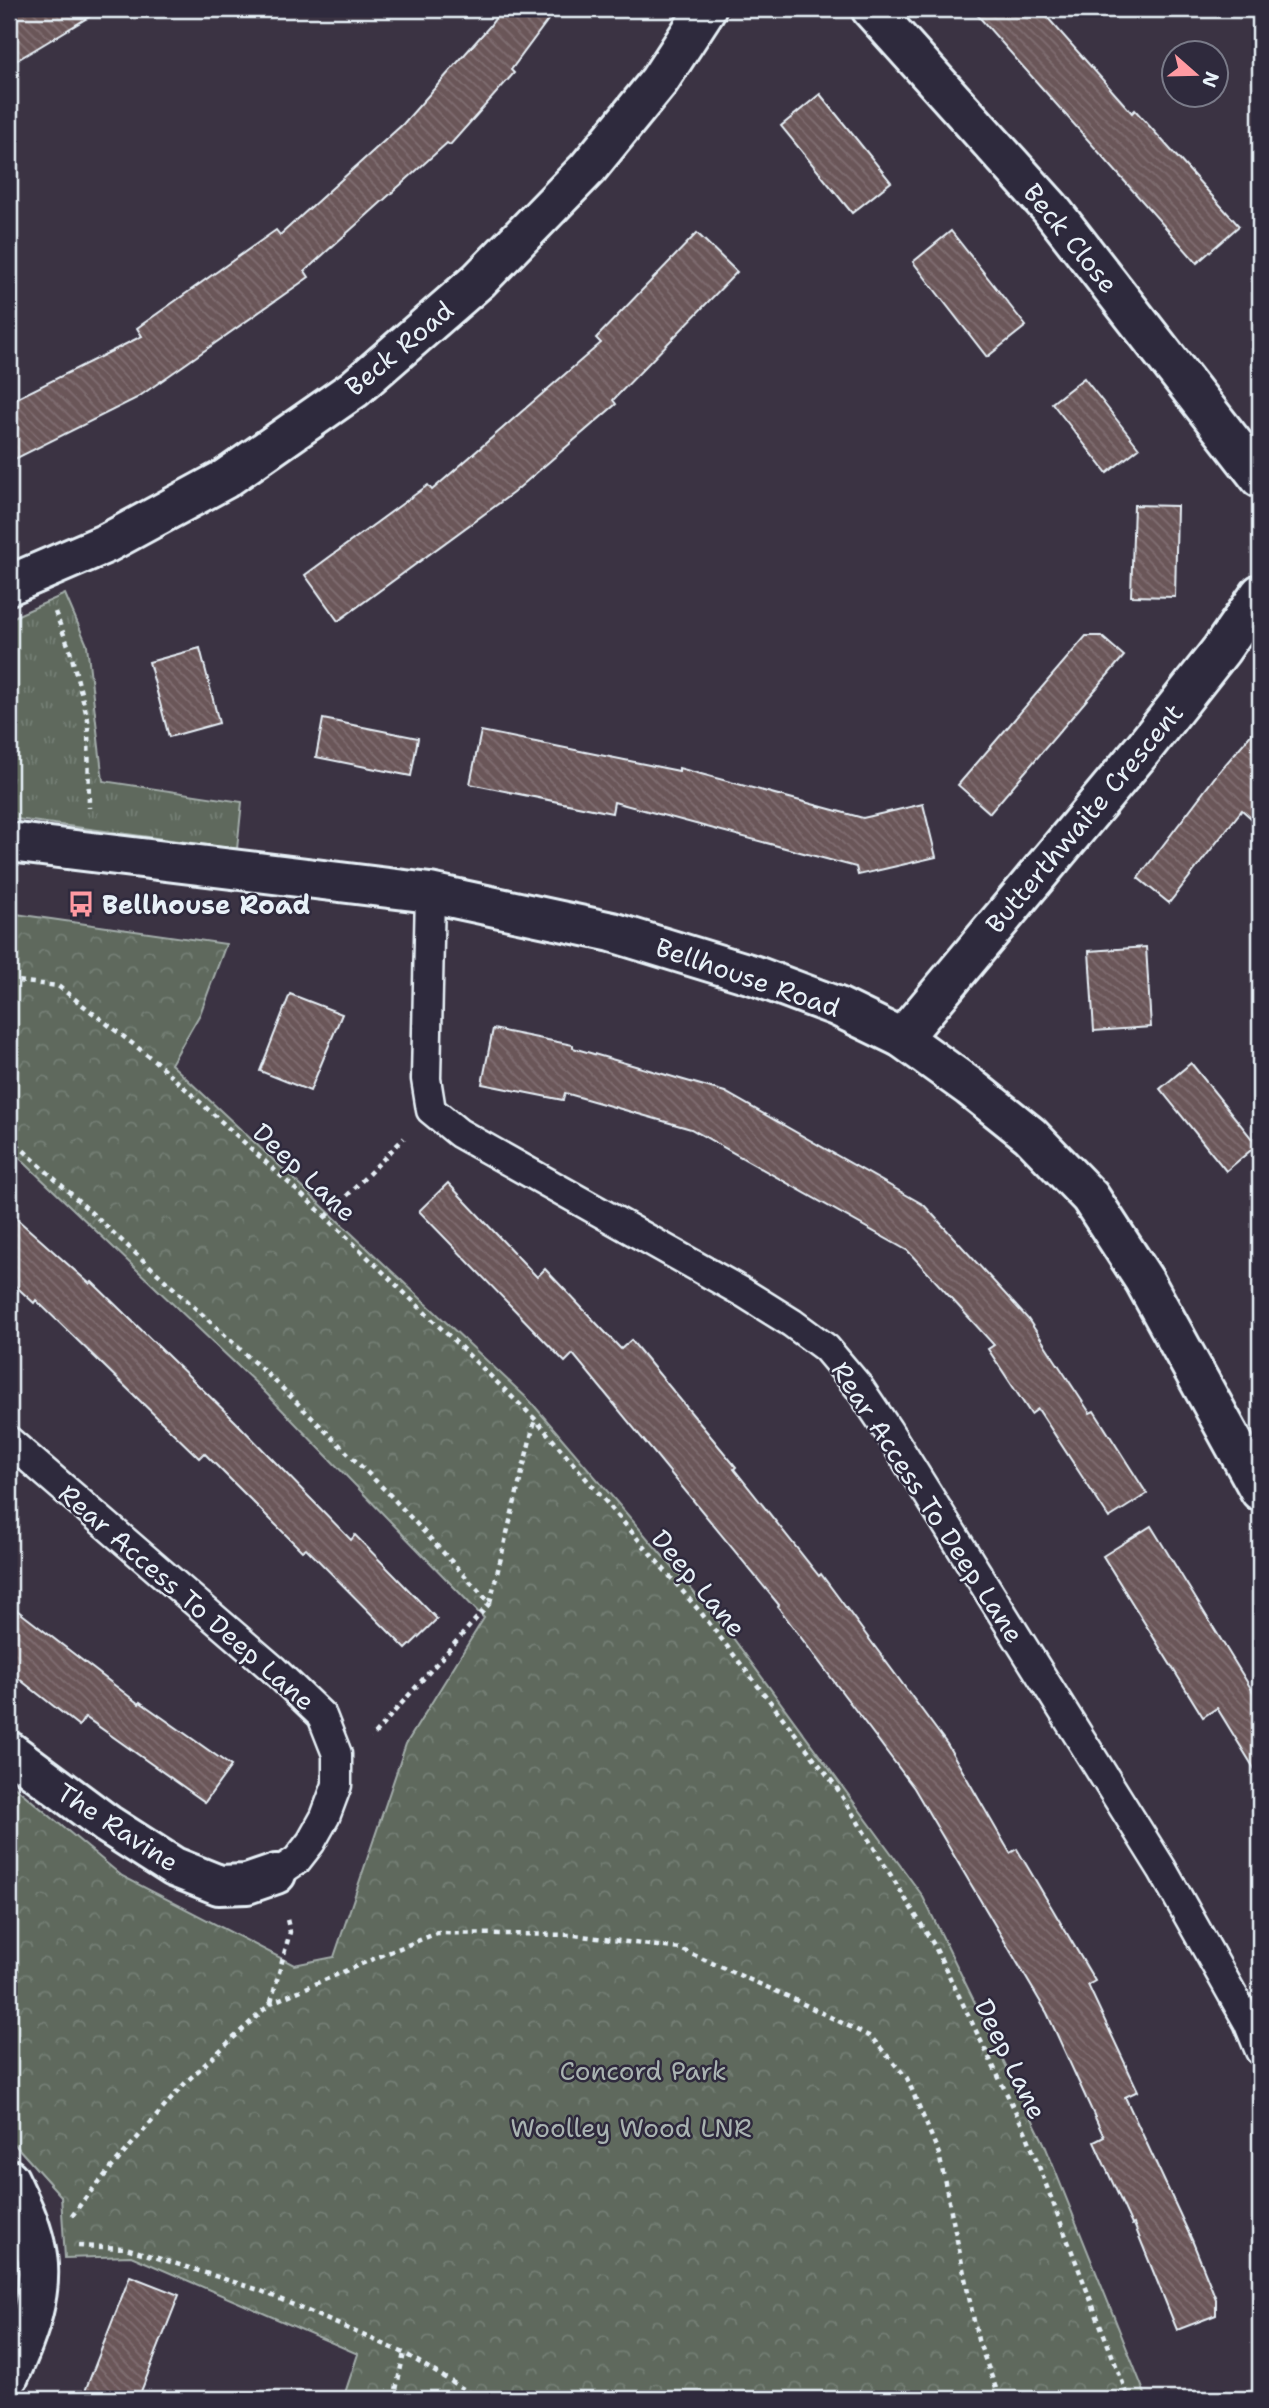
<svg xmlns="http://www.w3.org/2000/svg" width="1269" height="2408" font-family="'Shantell Sans',sans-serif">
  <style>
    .grass { fill: url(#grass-tufts); stroke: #a3adaa; stroke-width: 2 }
    .park { fill: url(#park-crowns); stroke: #a3adaa; stroke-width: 2 }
    .building { fill: url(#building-back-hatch); stroke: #e8f1f8; stroke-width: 2 }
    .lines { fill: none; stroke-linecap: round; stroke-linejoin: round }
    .service-casing { stroke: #e8f1f8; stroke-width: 33 }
    .minor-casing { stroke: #e8f1f8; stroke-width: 44 }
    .secondary-casing { stroke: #e8f1f8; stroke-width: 44 }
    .path { stroke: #e8f1f8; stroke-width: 4.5; stroke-dasharray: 5 5; stroke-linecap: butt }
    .service { stroke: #2f2a3d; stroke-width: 28 }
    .minor { stroke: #2f2a3d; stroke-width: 38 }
    .secondary { stroke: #2f2a3d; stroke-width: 38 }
    .labels { text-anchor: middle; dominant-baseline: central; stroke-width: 5; stroke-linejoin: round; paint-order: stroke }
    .street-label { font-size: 26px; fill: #e8f1f8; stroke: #2f2a3d }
    .poi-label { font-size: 26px; font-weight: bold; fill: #e8f1f8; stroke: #2f2a3d; text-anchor: start }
    .park-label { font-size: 26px; fill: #aab4b2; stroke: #2f2a3d }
  </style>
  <defs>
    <pattern id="grass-tufts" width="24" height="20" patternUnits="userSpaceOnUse" patternTransform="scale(1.75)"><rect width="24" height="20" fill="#5e695d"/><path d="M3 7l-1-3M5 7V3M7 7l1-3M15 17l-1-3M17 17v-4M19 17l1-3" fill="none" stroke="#757f75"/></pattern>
    <pattern id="park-crowns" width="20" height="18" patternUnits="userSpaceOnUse" patternTransform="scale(1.75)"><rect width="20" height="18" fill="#5e695d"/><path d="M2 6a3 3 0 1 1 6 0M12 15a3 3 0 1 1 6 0" fill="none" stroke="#757f75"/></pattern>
    <pattern id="building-back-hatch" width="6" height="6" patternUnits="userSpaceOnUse" patternTransform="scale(1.75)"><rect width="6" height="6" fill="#6b5659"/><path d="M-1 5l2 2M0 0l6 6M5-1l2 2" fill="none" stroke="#806f72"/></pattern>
  </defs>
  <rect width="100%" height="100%" fill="#3b3343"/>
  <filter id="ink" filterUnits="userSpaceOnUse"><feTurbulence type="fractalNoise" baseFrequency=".0143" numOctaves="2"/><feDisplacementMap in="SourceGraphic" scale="14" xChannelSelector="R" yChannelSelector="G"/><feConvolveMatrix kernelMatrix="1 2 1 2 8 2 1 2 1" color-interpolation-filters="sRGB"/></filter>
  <g filter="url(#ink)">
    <path class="grass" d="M 65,594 L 87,645 L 103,781 L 242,802 L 237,849 L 9,818 L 9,619 Z"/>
    <path class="park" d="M 9,913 L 226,944 L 200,1014 L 171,1064 L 531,1402 L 733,1638 L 922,1895 L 1044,2143 L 1147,2399 L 343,2399 L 358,2354 L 131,2256 L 65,2258 L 61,2196 L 9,2138 L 9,1782 L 122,1876 L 294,1965 L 334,1957 L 406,1744 L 484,1618 L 260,1387 L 9,1148 Z"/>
    <g class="building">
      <path d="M 9,9 L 102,9 L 9,65 Z"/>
      <path d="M 502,9 L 556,9 L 511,70 L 514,73 L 450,145 L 447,143 L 305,271 L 309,277 L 137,398 L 9,462 L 9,402 L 142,336 L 137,328 L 276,230 L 280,235 L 403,124 L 489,27 Z"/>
      <path d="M 972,9 L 1040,9 L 1132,113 L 1135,110 L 1239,226 L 1197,263 Z"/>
      <path d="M 820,94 L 891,182 L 852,213 L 781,126 Z"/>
      <path d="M 951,231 L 1026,326 L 987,357 L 913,262 Z"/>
      <path d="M 697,233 L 737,272 L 613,400 L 616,404 L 513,493 L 338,621 L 305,575 L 428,485 L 432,490 L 527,407 L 601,343 L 596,338 Z"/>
      <path d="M 1084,378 L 1139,448 L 1107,473 L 1052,403 Z"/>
      <path d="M 1134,505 L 1177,506 L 1175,597 L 1131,596 Z"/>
      <path d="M 1086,636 L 1101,636 L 1124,656 L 990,813 L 958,785 Z"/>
      <path d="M 200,648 L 219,723 L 169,737 L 149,662 Z"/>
      <path d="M 323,719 L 418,738 L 411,776 L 316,757 Z"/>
      <path d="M 1260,724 L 1260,826 L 1242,810 L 1169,903 L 1138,878 L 1218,773 Z"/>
      <path d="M 481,731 L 679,771 L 679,768 L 863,818 L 923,804 L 936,857 L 858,875 L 856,867 L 614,802 L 612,813 L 470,784 Z"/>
      <path d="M 1146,947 L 1151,1027 L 1094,1031 L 1089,951 Z"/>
      <path d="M 290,994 L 342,1014 L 310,1091 L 260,1071 Z"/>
      <path d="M 493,1029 L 573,1045 L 573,1048 L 725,1092 L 924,1205 L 1028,1319 L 1090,1413 L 1094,1411 L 1147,1494 L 1109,1518 L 1038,1409 L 1031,1414 L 988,1349 L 994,1345 L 908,1251 L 691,1129 L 565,1093 L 563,1100 L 482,1084 Z"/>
      <path d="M 1191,1063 L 1257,1145 L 1226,1171 L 1160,1089 Z"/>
      <path d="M 448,1183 L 537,1277 L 545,1269 L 621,1349 L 631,1340 L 736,1467 L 734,1469 L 819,1576 L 821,1574 L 947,1744 L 1010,1853 L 1017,1849 L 1095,1981 L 1088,1985 L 1138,2091 L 1125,2097 L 1192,2240 L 1216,2299 L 1216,2315 L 1177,2330 L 1134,2224 L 1132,2225 L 1094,2142 L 1104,2137 L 1047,2013 L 914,1788 L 778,1607 L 779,1605 L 573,1354 L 565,1362 L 419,1211 Z"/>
      <path d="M 9,1212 L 90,1284 L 92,1282 L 235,1421 L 351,1540 L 355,1535 L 437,1619 L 406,1649 L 306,1548 L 302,1551 L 204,1453 L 199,1458 L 36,1300 L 34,1303 L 9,1280 Z"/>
      <path d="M 1151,1526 L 1260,1703 L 1260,1778 L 1217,1708 L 1203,1717 L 1103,1556 Z"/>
      <path d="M 9,1604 L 139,1704 L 140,1702 L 231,1766 L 205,1802 L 85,1717 L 79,1726 L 9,1671 Z"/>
      <path d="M 130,2276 L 179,2295 L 138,2399 L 82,2399 Z"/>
    </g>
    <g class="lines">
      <g class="service-casing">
        <g id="service">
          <path d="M 430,893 L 426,1079 L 431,1110 L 459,1133 L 744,1293 L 792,1323 L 826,1348 L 858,1386 L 887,1429 L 1162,1869 L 1248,2022 L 1260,2051"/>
          <path d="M 9,1441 L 273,1669 L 322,1716 L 337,1754 L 337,1785 L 325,1817 L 311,1842 L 297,1860 L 276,1874"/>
        </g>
      </g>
      <g class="minor-casing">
        <g id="minor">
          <path d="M 871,9 L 1050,208 L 1260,478"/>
          <path d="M 9,585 L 107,543 L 225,479 L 354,389 L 479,280 L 588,168 L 659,81 L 706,9"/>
          <path d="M 902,1038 L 1143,749 L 1221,650 L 1260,594"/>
          <path d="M 9,1751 L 107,1824 L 174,1867 L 219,1885 L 247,1884 L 276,1874"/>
          <path d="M 9,2179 C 19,2200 30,2222 35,2245 C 46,2289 27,2337 9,2376"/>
        </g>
      </g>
      <g class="secondary-casing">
        <path id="secondary" d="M 9,842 L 430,893 L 612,932 L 756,976 L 836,1006 L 902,1038 L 970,1087 L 1030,1135 L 1090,1197 L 1144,1280 L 1260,1491"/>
      </g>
      <g class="path">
        <path d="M 55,612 L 70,650 L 88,720 L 89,808"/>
        <path d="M 9,980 L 58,986 L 155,1061 L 326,1217 L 535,1419 L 702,1614 L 835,1785 L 934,1945 L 1026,2133 L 1129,2399"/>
        <path d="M 9,1137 L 279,1385 L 389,1494 L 490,1603 L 371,1738"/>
        <path d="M 326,1217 L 404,1138"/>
        <path d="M 490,1602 L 535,1420"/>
        <path d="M 271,2002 L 290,1932 L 286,1915"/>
        <path d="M 72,2216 L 86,2197 L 186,2082 L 271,2003 L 373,1959 L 437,1933 L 574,1935 L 680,1949 L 787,1996 L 871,2037 L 907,2078 L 939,2154 L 978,2340 L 1000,2399"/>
        <path d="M 78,2246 L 126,2248 L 259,2290 L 404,2353 L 480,2399"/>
        <path d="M 394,2399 L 404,2353"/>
      </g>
      <use href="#service" class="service"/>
      <use href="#minor" class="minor"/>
      <use href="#secondary" class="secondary"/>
    </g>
  </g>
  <defs>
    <g id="bus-bare" transform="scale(2.1)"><path d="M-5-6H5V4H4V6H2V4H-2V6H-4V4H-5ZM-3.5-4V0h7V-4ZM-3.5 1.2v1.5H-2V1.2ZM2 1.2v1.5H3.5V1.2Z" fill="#ff9aa2" stroke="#2f2a3d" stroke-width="2.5" paint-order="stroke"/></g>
  </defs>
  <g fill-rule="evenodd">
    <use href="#bus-bare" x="81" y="904"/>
  </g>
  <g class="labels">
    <g class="street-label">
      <text transform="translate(1071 238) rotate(51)">Beck Close</text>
      <text transform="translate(399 348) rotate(-40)">Beck Road</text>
      <text transform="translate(1084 818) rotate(-50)">Butterthwaite Crescent</text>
      <text transform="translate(748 977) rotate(19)">Bellhouse Road</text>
      <text transform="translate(305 1172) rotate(43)">Deep Lane</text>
      <text transform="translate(928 1502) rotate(57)">Rear Access To Deep Lane</text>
      <text transform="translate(699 1583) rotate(50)">Deep Lane</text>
      <text transform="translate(187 1597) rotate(41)">Rear Access To Deep Lane</text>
      <text transform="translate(118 1827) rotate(33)">The Ravine</text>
      <text transform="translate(1011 2059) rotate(64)">Deep Lane</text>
    </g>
    <g class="poi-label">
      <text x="102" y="904">Bellhouse Road</text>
    </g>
    <g class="park-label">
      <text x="643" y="2070">Concord Park</text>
      <text x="631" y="2127">Woolley Wood LNR</text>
    </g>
  </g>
  <rect width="1269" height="2408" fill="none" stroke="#2f2a3d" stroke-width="35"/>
  <rect x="18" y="18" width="1234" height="2373" fill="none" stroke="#e8f1f8" stroke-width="2.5" filter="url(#ink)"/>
  <g transform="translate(1195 74) rotate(110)"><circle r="33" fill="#2f2a3d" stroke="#797a88" stroke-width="2"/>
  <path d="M0-5L12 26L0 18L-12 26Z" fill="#ff9aa2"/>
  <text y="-10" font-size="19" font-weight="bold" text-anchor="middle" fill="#e8f1f8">N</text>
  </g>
</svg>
